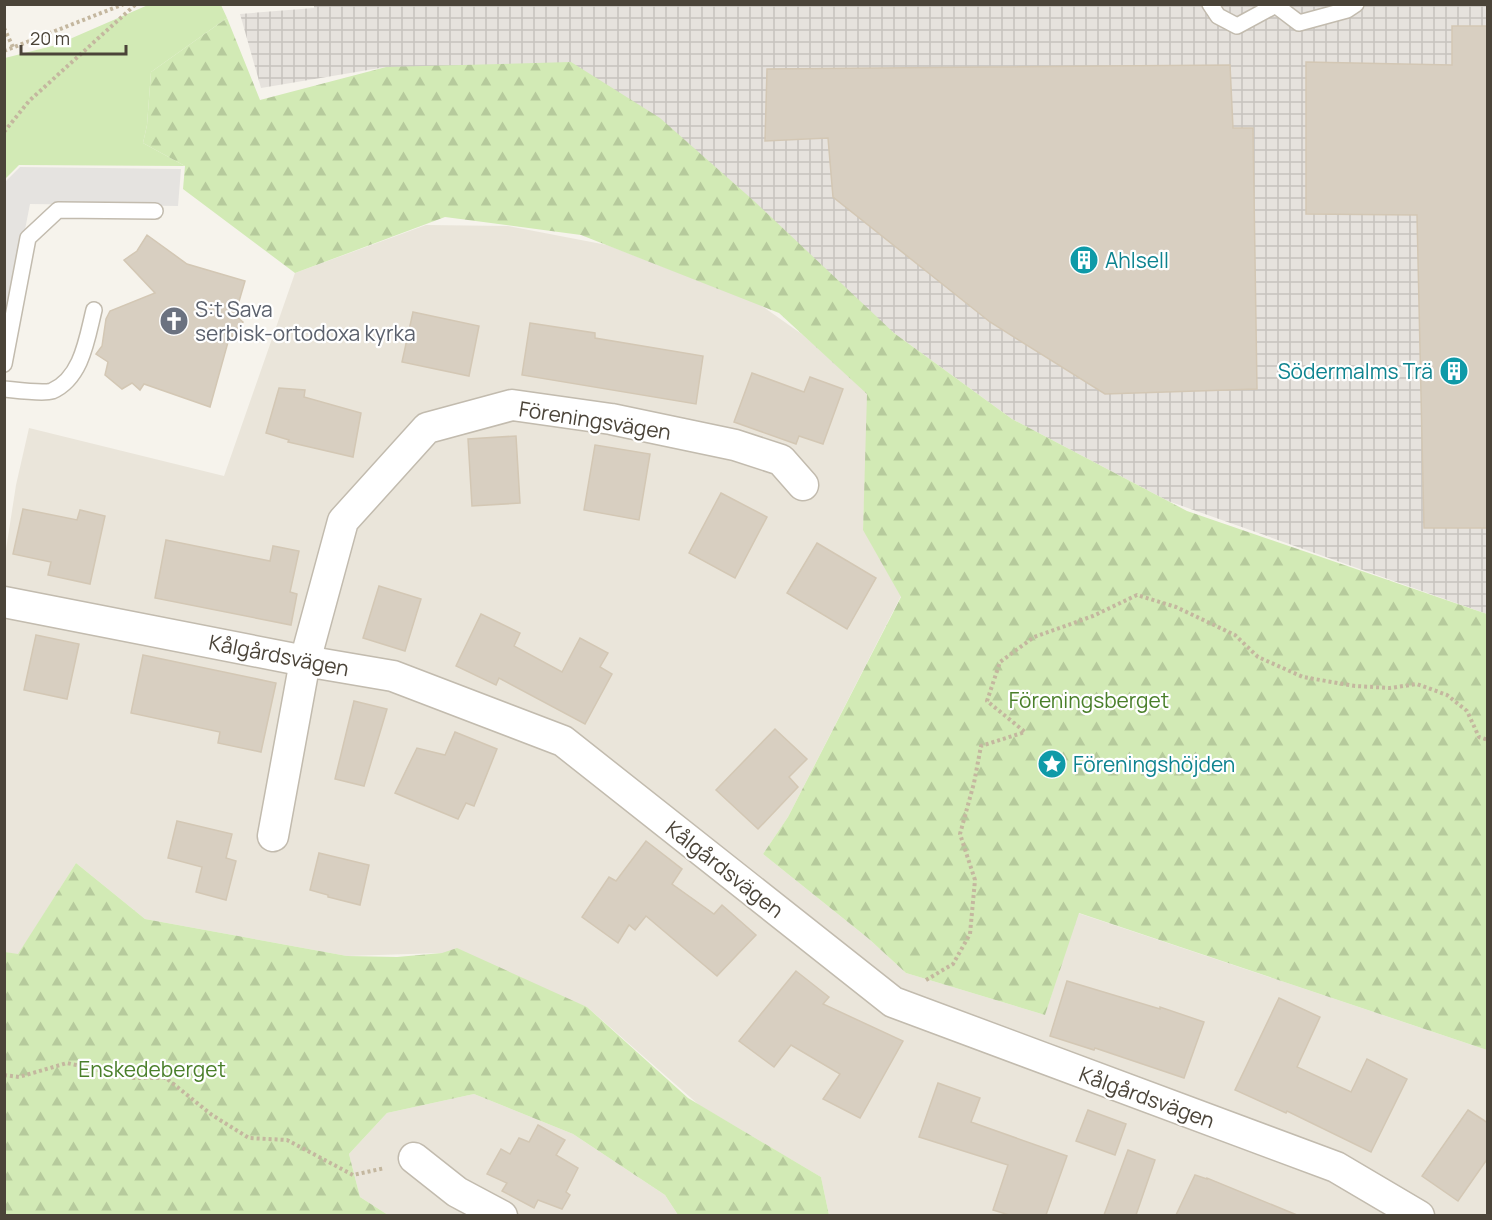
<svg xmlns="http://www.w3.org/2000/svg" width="1492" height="1220" font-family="Manrope,sans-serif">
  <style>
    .residential { fill: #eae5da }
    .industrial { fill: url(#industrial-grid) }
    .grass { fill: #d2eab5 }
    .forest { fill: url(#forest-firs) }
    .parking { fill: #e5e3e0 }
    .building { fill: #d8cfc1; stroke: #d3c7b4; stroke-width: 1.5 }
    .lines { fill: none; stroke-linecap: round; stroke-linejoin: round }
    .service-casing { stroke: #c2bbae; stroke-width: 18 }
    .minor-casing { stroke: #c2bbae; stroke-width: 33 }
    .path { stroke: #c4b79f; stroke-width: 4; stroke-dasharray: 3 3; stroke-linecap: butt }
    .service { stroke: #fff; stroke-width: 15 }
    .minor { stroke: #fff; stroke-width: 30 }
    .labels { text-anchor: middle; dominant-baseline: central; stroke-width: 4.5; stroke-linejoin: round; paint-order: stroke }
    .culture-label { font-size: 21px; fill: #0d838f; stroke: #fff; text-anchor: start }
    .worship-label { font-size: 21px; fill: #5b616d; stroke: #fff; text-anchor: start }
    .street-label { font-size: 21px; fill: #4b4439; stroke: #fff }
    .park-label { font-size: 21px; fill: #4a7f2a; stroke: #fff }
  </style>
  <defs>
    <pattern id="industrial-grid" width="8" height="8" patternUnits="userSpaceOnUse" patternTransform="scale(1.5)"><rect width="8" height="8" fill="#e6e2dd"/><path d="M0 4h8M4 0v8" fill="none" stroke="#c7c3be"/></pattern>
    <pattern id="forest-firs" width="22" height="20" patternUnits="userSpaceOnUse" patternTransform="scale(1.5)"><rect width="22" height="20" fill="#d2eab5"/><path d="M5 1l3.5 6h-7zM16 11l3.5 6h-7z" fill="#b6ca9c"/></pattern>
  </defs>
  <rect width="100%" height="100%" fill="#f6f3ec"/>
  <g class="residential">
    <path d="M 426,225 L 508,226 L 607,245 L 759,304 L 803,335 L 868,394 L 863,529 L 901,596 L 788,817 L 763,854 L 869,939 L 906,973 L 1045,1015 L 1078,913 L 1487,1050 L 1487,1215 L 829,1215 L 821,1177 L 699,1105 L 587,1007 L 442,953 L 347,956 L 145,919 L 76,863 L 18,955 L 5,952 L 5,556 L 16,485 L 29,428 L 224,476 L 295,273 Z"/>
    <path d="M 474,1094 L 573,1134 L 665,1195 L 678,1215 L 388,1215 L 360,1197 L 349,1154 L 387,1113 Z"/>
  </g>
  <path class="industrial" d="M 314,4 L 1487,5 L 1487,614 L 1168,501 L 1012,419 L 894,333 L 386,67 L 261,88 L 240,14 L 314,8 Z"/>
  <path class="grass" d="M 148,5 L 221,5 L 227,18 L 151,72 L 147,125 L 143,143 L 185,166 L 19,165 L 5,179 L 5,58 L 56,45 Z"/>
  <g class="forest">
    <path d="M 227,18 L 260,100 L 386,67 L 571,62 L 660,118 L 754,201 L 894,333 L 1012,419 L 1187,511 L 1487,614 L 1487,1050 L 1079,913 L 1045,1015 L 906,973 L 869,939 L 763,854 L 788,817 L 901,597 L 863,530 L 867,394 L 779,313 L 581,235 L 445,217 L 295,273 L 183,189 L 185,166 L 143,143 L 147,125 L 151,72 Z"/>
    <path d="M 76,863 L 145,919 L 347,956 L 397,957 L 442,953 L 457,948 L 587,1007 L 688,1098 L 821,1177 L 829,1215 L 678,1215 L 665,1195 L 573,1134 L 474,1094 L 387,1113 L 349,1154 L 360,1197 L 388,1215 L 5,1215 L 5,952 L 18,954 Z"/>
  </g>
  <path class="parking" d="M 20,167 L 181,169 L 178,206 L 30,204 L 5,332 L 5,182 Z"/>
  <g class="building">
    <path d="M 1452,26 L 1488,26 L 1488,528 L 1424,528 L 1417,215 L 1306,214 L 1306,62 L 1452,65 Z"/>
    <path d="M 1230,65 L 1233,128 L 1253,128 L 1257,389 L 1105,394 L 990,322 L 833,197 L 828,138 L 765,141 L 767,69 Z"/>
    <path d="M 147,235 L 187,264 L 245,281 L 235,315 L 243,322 L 228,342 L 210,407 L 144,384 L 140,390 L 132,383 L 122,389 L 105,375 L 108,362 L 96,354 L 102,346 L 106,319 L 110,311 L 155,293 L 124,260 L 137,251 Z"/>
    <path d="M 413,312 L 479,326 L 469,376 L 402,362 Z"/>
    <path d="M 530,323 L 595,333 L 595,338 L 703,356 L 696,404 L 522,375 Z"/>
    <path d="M 752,373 L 804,392 L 810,377 L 843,389 L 823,444 L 799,436 L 796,444 L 734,422 Z"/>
    <path d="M 279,388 L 305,390 L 304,397 L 361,413 L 353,457 L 288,442 L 289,440 L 266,433 Z"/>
    <path d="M 516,436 L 520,503 L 472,506 L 468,439 Z"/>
    <path d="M 595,445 L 650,454 L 639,520 L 584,510 Z"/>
    <path d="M 721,493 L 767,517 L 735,578 L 689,553 Z"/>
    <path d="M 23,509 L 77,520 L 80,510 L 105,516 L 90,584 L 48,575 L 51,562 L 13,554 Z"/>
    <path d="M 166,540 L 270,561 L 273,546 L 299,551 L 290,592 L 297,594 L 291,625 L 155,598 Z"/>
    <path d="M 817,543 L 876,578 L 847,629 L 787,593 Z"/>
    <path d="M 379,586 L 421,599 L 405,651 L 363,638 Z"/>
    <path d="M 481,614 L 520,633 L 514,646 L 562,672 L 580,638 L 608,653 L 600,667 L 612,674 L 585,724 L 499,678 L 496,685 L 456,666 Z"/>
    <path d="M 36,635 L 79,644 L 67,699 L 24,690 Z"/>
    <path d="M 143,655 L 276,683 L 261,752 L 218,743 L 220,732 L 131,713 Z"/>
    <path d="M 354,701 L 387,709 L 364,786 L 335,779 Z"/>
    <path d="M 775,729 L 807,759 L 789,777 L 798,787 L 758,829 L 716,790 Z"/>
    <path d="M 455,732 L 497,749 L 474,806 L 466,803 L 458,819 L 395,793 L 417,748 L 445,755 Z"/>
    <path d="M 177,821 L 232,834 L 226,858 L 236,861 L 226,900 L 196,892 L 202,867 L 168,858 Z"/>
    <path d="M 646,841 L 682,869 L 672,884 L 714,914 L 722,905 L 756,935 L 717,976 L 646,916 L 635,930 L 629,925 L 618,943 L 582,917 L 609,877 L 616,881 Z"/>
    <path d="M 319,853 L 369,865 L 360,905 L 328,897 L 328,895 L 310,890 Z"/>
    <path d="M 796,971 L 829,997 L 823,1004 L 903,1041 L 860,1118 L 823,1099 L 840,1074 L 791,1045 L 774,1067 L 739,1041 Z"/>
    <path d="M 1067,981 L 1160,1009 L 1160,1007 L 1204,1022 L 1184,1078 L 1095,1048 L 1094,1050 L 1050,1036 Z"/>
    <path d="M 1279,998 L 1320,1017 L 1297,1067 L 1351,1092 L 1367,1059 L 1407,1079 L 1371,1152 L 1287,1111 L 1286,1113 L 1235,1090 Z"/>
    <path d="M 938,1083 L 980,1098 L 971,1122 L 1067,1156 L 1046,1215 L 1009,1215 L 993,1210 L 1008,1165 L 919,1137 Z"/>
    <path d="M 1088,1110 L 1126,1124 L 1115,1155 L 1076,1141 Z"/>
    <path d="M 1468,1110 L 1488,1123 L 1488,1158 L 1458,1201 L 1422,1176 Z"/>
    <path d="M 538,1125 L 565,1140 L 556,1155 L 578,1168 L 566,1192 L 570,1195 L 562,1209 L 538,1200 L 534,1208 L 502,1191 L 507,1183 L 487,1174 L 501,1149 L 510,1154 L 519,1138 L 529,1142 Z"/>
    <path d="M 1128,1150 L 1155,1160 L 1136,1215 L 1104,1215 Z"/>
    <path d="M 1195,1175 L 1207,1179 L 1207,1178 L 1297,1215 L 1176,1215 Z"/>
  </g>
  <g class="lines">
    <g class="service-casing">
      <g id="service">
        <path d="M 1210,4 L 1218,16 L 1237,26 L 1274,6"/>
        <path d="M 1274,4 L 1299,23 L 1347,10 L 1356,4"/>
        <path d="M 4,364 L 28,238 L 58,210 L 155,211"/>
        <path d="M 4,389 C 15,390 43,394 52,391 C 82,378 87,338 94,310"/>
      </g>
    </g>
    <g class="minor-casing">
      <g id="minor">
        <path d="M 4,602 L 305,661 L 393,676 L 563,741 L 893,1002 L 1336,1167 L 1419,1216"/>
        <path d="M 273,836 L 305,661 L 343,521 L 427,428 L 512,405 L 611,419 L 735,445 L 781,460 L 803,485"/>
        <path d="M 414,1158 L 457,1192 L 502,1216"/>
      </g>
    </g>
    <g class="path">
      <path d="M 4,28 L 13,47"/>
      <path d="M 4,51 L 124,4"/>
      <path d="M 4,132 L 29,101 L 136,4"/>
      <path d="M 926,980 L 953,964 L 970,934 L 975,880 L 960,834 L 974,783 L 981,746 L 1025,732 L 987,701 L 1000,662 L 1034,637 L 1093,616 L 1137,595 L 1176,607 L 1235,635 L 1258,657 L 1303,677 L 1355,686 L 1390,688 L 1417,684 L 1447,695 L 1467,711 L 1479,737 L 1488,740"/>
      <path d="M 4,1075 L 19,1077 L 67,1063 L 134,1078 L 166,1078 L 212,1115 L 249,1138 L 287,1140 L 353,1175 L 385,1168"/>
    </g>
    <use href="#service" class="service"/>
    <use href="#minor" class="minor"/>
  </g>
  <defs>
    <g id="building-disc" transform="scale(1.5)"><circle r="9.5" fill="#0f9aa8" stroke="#fff"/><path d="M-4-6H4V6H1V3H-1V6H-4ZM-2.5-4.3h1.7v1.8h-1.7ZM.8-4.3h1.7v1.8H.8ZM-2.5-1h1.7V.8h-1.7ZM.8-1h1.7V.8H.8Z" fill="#fff"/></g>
    <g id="church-disc" transform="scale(1.5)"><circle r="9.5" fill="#6b7280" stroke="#fff"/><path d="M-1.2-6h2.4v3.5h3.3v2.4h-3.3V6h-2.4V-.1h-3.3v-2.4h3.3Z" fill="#fff"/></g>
    <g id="sight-disc" transform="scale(1.5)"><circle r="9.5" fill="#0f9aa8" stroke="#fff"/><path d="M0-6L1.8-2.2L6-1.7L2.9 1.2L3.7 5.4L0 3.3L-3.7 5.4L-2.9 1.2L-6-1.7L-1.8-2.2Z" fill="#fff"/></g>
  </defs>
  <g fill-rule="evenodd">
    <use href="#building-disc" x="1084" y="260"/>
    <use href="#church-disc" x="174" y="321"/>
    <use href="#building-disc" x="1454" y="371"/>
    <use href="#sight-disc" x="1052" y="764"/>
  </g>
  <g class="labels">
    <g class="culture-label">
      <text x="1105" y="260">Ahlsell</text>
      <text x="1433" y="371" text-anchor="end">Södermalms Trä</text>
      <text x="1073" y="764">Föreningshöjden</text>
    </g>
    <g class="worship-label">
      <text x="195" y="309">S:t Sava<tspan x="195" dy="24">serbisk-ortodoxa kyrka</tspan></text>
    </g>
    <g class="street-label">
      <text transform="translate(595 420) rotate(9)">Föreningsvägen</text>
      <text transform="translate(279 655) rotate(11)">Kålgårdsvägen</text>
      <text transform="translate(725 869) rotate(38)">Kålgårdsvägen</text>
      <text transform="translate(1147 1097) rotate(20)">Kålgårdsvägen</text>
    </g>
    <g class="park-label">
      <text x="1089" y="700">Föreningsberget</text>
      <text x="152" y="1069">Enskedeberget</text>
    </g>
  </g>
  <rect width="1492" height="1220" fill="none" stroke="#4b4439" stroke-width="12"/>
  <path d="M21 45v9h105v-9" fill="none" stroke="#4b4439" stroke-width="3"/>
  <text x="30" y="45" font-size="18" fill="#4b4439" stroke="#ffffff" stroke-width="4.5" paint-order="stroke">20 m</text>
</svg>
